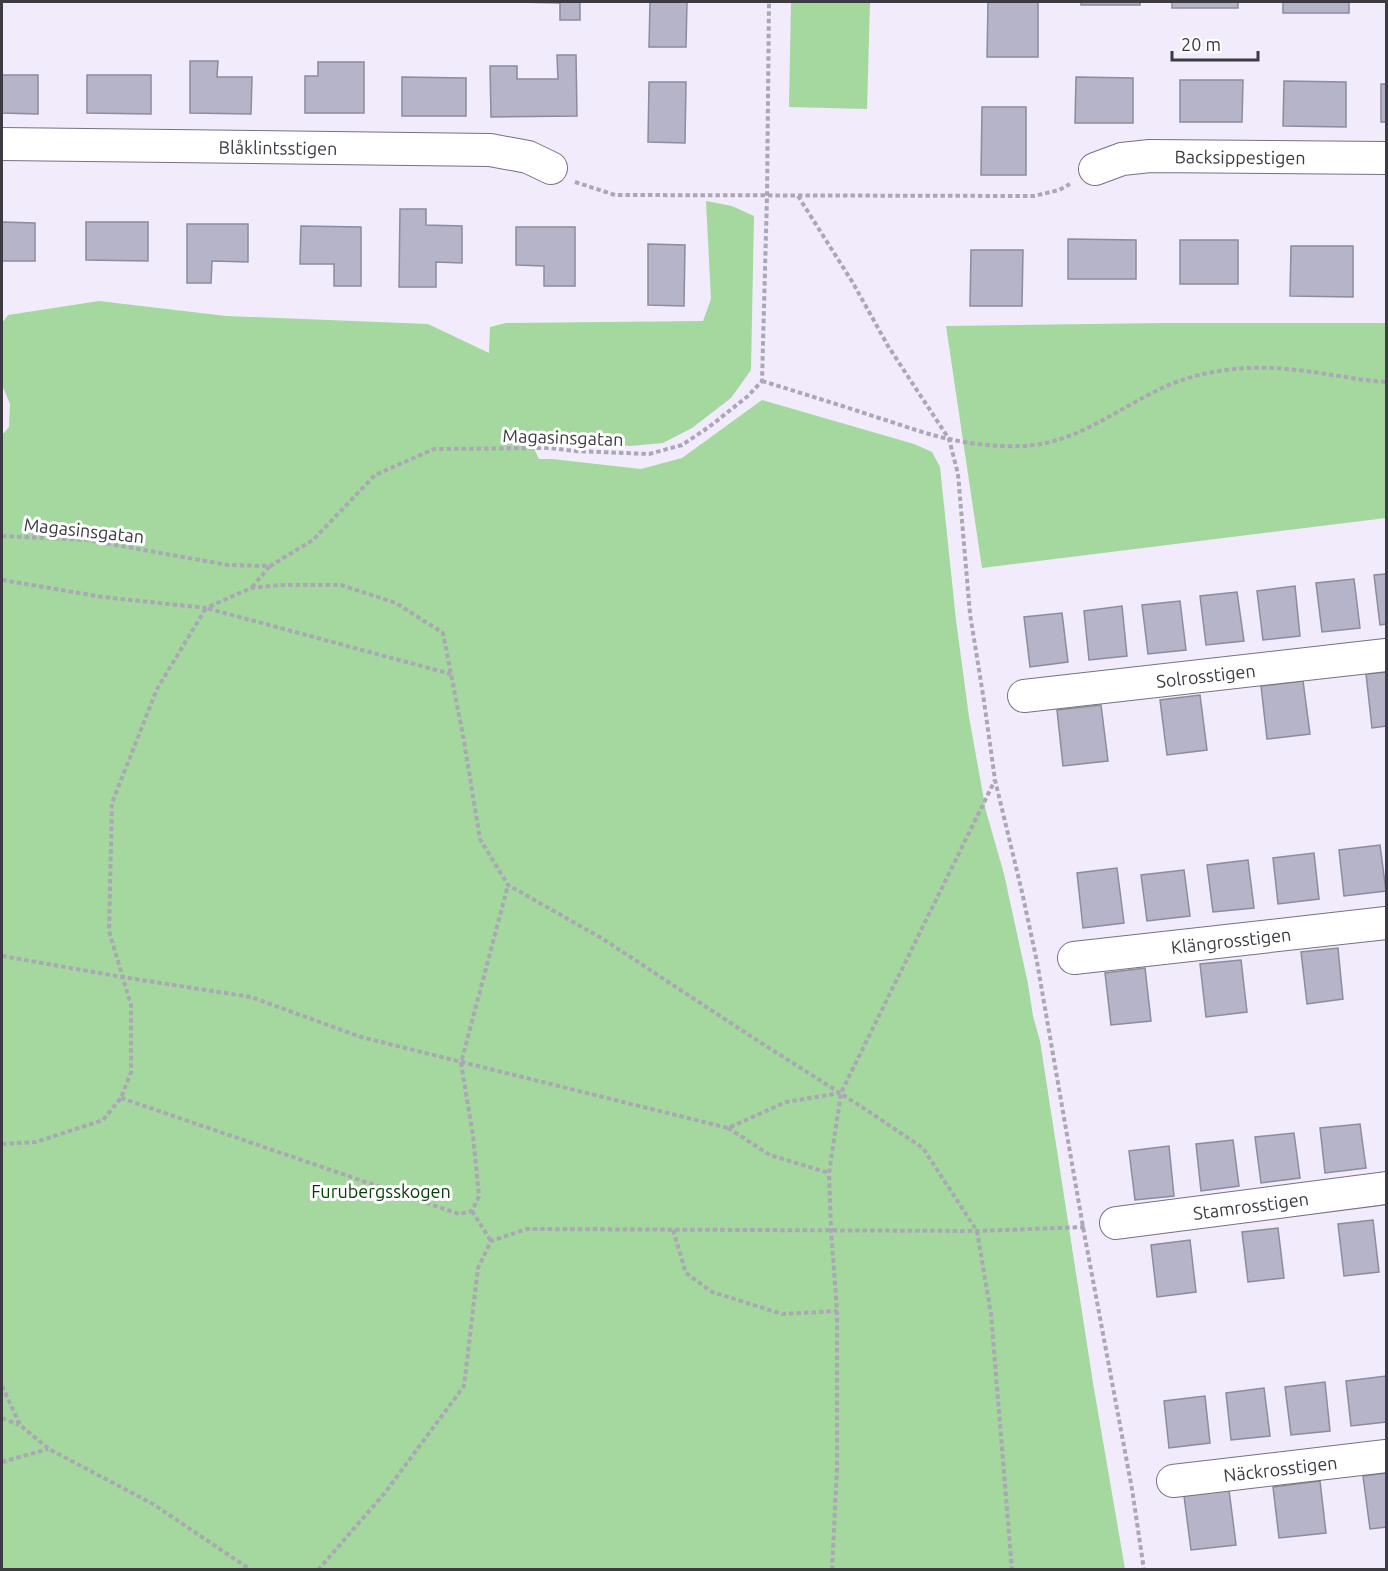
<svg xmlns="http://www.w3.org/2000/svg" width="1388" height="1571" font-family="Ubuntu,sans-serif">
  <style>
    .green { fill: #a4d89e }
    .building { fill: #b6b4c9; stroke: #8d8b9f; stroke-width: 1.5 }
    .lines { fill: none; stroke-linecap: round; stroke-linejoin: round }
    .minor-casing { stroke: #777083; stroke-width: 34 }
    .path { stroke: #aca7b5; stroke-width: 4; stroke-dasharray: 4.5 3; stroke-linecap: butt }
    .minor { stroke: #fff; stroke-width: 32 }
    .labels { text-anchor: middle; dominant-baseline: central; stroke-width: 6; stroke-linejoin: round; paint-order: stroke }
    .street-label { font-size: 18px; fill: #3d3a42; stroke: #fff }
    .park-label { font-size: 18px; fill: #043d03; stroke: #fff }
  </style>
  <rect width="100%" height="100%" fill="#f1ebfc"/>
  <g class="green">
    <path d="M 791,2 L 870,2 L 867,109 L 789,107 Z"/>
    <path d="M 706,201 L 732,206 L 754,216 L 751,370 L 731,398 L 692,428 L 663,443 L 630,446 L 573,441 L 543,440 L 527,434 L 539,459 L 552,459 L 641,469 L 682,458 L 762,400 L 914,444 L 932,452 L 940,467 L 956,620 L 969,717 L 986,811 L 1004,874 L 1028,984 L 1033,1016 L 1040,1041 L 1093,1383 L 1125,1569 L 2,1569 L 2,435 L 9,427 L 10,404 L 2,385 L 2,323 L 8,315 L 99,301 L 226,316 L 428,324 L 489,353 L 490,327 L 506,323 L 703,321 L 711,299 Z"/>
    <path d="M 1165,323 L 1386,323 L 1386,518 L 982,568 L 946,326 Z"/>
  </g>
  <g class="building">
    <path d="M 517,2 L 580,2 L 580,20 L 560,20 L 560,3 Z"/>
    <path d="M 650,2 L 687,2 L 686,47 L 649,47 Z"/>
    <path d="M 988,2 L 1038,2 L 1038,57 L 987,57 Z"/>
    <rect x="1081" y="2" width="59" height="3"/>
    <rect x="1172" y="2" width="66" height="6"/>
    <rect x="1283" y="2" width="66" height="11"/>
    <path d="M 557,55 L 576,55 L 577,116 L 491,117 L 490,66 L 517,66 L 517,79 L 558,79 Z"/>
    <path d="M 190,61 L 218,61 L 217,77 L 252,77 L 251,114 L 190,113 Z"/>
    <path d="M 318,62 L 364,62 L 364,113 L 305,113 L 305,76 L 318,76 Z"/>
    <path d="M 2,75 L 38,75 L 38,114 L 2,113 Z"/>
    <path d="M 87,75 L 151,75 L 151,114 L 87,113 Z"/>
    <path d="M 402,77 L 466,78 L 466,116 L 402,116 Z"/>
    <path d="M 1076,77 L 1133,78 L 1133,123 L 1075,123 Z"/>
    <path d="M 1180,80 L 1243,80 L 1242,122 L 1180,122 Z"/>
    <path d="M 1284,81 L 1346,82 L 1346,127 L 1283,126 Z"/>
    <path d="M 649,82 L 686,82 L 685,143 L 648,142 Z"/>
    <rect x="1381" y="84" width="5" height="38"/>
    <path d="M 982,107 L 1026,107 L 1026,175 L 981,175 Z"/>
    <path d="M 400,209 L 426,209 L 426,225 L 462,226 L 462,263 L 436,262 L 436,287 L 399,287 Z"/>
    <path d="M 2,222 L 35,223 L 35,261 L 2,261 Z"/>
    <path d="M 86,222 L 148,222 L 148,261 L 86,260 Z"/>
    <path d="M 187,224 L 248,224 L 248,262 L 212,261 L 211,283 L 187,283 Z"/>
    <path d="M 301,226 L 361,227 L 361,286 L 334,286 L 334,264 L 300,264 Z"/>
    <path d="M 516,227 L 575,227 L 575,286 L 544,286 L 544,266 L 516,265 Z"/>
    <path d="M 1068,239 L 1136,240 L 1136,279 L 1068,279 Z"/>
    <rect x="1180" y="240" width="58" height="44"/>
    <path d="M 648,244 L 685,245 L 684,306 L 648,305 Z"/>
    <path d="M 1291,246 L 1353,246 L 1353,297 L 1290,296 Z"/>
    <path d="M 971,250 L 1023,250 L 1022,306 L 970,306 Z"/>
    <path d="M 1386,574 L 1386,624 L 1380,625 L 1374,575 Z"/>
    <path d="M 1354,579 L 1360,628 L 1322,632 L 1316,583 Z"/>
    <path d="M 1295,586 L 1300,636 L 1263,640 L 1257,591 Z"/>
    <path d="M 1237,592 L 1244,641 L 1206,645 L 1200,596 Z"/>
    <path d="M 1180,601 L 1186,650 L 1148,654 L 1142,605 Z"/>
    <path d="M 1122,606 L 1127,656 L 1089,660 L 1084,611 Z"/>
    <path d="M 1062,613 L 1068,662 L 1030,667 L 1024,617 Z"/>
    <path d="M 1386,672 L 1386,726 L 1372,728 L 1366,674 Z"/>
    <path d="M 1303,681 L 1310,734 L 1267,739 L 1261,686 Z"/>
    <path d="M 1200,695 L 1207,750 L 1167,755 L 1160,700 Z"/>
    <path d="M 1101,705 L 1108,761 L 1063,766 L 1057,710 Z"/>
    <path d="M 1380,845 L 1386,891 L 1344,896 L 1339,850 Z"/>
    <path d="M 1314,853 L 1319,899 L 1278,904 L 1273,858 Z"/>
    <path d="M 1248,860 L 1254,908 L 1213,912 L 1207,865 Z"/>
    <path d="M 1117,868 L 1124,923 L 1083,928 L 1077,873 Z"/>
    <path d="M 1184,870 L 1190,916 L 1147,921 L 1141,875 Z"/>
    <path d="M 1338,948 L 1343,999 L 1307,1004 L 1301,952 Z"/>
    <path d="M 1241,960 L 1247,1012 L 1206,1017 L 1200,964 Z"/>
    <path d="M 1145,968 L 1151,1021 L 1111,1025 L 1105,973 Z"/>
    <path d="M 1360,1124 L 1366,1168 L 1325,1173 L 1320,1128 Z"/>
    <path d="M 1294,1133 L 1300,1178 L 1261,1183 L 1255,1137 Z"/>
    <path d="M 1233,1140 L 1239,1186 L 1201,1191 L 1196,1144 Z"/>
    <path d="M 1169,1146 L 1174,1196 L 1135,1200 L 1129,1151 Z"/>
    <path d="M 1373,1220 L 1379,1272 L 1344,1276 L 1338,1224 Z"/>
    <path d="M 1278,1228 L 1284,1278 L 1248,1282 L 1242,1232 Z"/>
    <path d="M 1190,1240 L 1196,1292 L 1157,1297 L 1151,1245 Z"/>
    <path d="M 1386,1376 L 1386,1422 L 1351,1426 L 1346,1381 Z"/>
    <path d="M 1325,1382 L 1330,1431 L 1291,1435 L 1285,1387 Z"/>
    <path d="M 1264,1388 L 1270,1436 L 1231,1440 L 1226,1393 Z"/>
    <path d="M 1205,1396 L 1210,1443 L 1169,1448 L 1164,1401 Z"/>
    <path d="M 1386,1473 L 1386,1527 L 1370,1529 L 1363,1476 Z"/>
    <path d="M 1320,1481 L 1326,1533 L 1279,1538 L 1273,1487 Z"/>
    <path d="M 1229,1490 L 1236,1545 L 1191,1550 L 1184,1496 Z"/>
  </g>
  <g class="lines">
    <g class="minor-casing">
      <g id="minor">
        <path id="s1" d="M 2,144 L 490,150 L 528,157 L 551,168"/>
        <path id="s2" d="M 1095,169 L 1122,159 L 1150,156 L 1386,158"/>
        <path id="s3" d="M 1024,696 L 1386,655"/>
        <path id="s4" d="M 1074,958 L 1386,923"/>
        <path id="s5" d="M 1116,1223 L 1386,1188"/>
        <path id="s6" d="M 1173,1481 L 1386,1456"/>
      </g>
    </g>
    <g class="path">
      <path d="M 575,182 L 615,195 L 1034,196 L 1059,190 L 1070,184"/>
      <path d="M 798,196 L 853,283 L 888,346 L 949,439 L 958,474 L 970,614 L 984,701 L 995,780 L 1022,892 L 1037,962 L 1083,1227 L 1132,1489 L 1144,1570"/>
      <path d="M 762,381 C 801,393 840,405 879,418 C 902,425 925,434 949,439 C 971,444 998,447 1021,446 C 1083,444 1124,401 1179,381 C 1216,368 1258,365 1296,370 C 1326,373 1356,380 1386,382"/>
      <path d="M 2,536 L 88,540 L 228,565 L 270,566 L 313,540 L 375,475 L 434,449 L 550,448 L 575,451 L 649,454 L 682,445 L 709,427 L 748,396 L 762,381 L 767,196 L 769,2"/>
      <path d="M 2,580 L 103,597 L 206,608 L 251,588 L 280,585 L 341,585 L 396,603 L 443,633 L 464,741 L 480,839 L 508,885 L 603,939 L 752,1037 L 865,1109 L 923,1148 L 977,1231 L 991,1314 L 1012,1570"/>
      <path d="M 252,587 L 270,566"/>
      <path d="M 2,956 L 122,977 L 251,997 L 361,1037 L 728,1128 L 786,1102 L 840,1093"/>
      <path d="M 121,1098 L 459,1214 L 472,1211 L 479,1196 L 473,1136 L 461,1063 L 508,885"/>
      <path d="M 728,1128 L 770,1155 L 829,1173"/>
      <path d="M 2,1144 L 36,1142 L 103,1120 L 121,1098 L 131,1072 L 131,1005 L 109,931 L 112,803 L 157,689 L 206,608 L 451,674"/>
      <path d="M 472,1211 L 491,1241"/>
      <path d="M 673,1230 L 686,1273 L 712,1292 L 782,1314 L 837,1311"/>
      <path d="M 2,1386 L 20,1425 L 49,1449 L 153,1504 L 251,1570"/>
      <path d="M 2,1418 L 19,1425"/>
      <path d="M 2,1462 L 48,1449"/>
      <path d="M 318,1570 L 384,1494 L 464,1386 L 478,1268 L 491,1241 L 527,1229 L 977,1231 L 1085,1227"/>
      <path d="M 832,1570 L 837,1469 L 837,1311 L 831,1230 L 829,1173 L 841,1093 L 995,780"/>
    </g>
    <use href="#minor" class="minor"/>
  </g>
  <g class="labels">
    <g class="street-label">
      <text stroke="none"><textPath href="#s1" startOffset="276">Blåklintsstigen</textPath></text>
      <text stroke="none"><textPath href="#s2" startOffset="147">Backsippestigen</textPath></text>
      <text transform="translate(563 437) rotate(2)">Magasinsgatan</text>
      <text transform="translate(84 530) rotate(6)">Magasinsgatan</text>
      <text stroke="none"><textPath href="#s3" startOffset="183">Solrosstigen</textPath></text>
      <text stroke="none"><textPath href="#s4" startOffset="158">Klängrosstigen</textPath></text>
      <text stroke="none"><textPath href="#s5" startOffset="136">Stamrosstigen</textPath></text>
      <text stroke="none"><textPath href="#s6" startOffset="108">Näckrosstigen</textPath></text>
    </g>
    <g class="park-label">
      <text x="381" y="1191">Furubergsskogen</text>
    </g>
  </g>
  <rect width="1388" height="1571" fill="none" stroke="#3d3a42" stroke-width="6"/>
  <path d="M1172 51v9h86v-9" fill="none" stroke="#3d3a42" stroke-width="3"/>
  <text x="1181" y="51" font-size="18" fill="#3d3a42" stroke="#ffffff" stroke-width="4.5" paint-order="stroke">20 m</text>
</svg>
